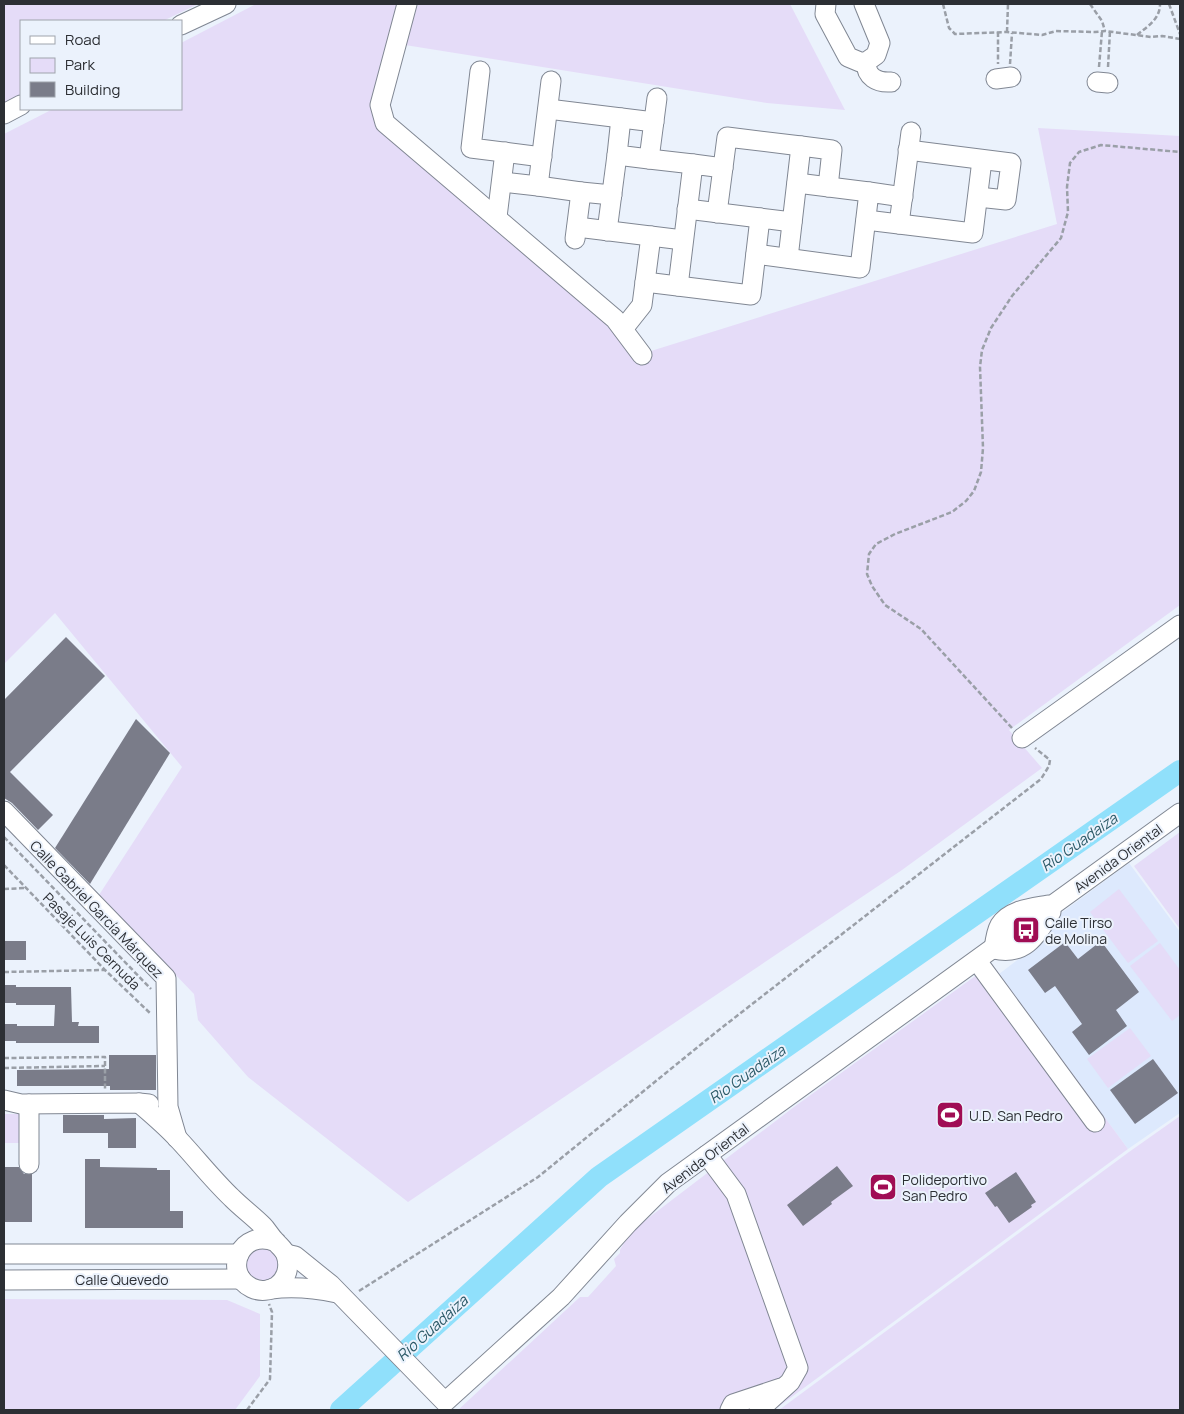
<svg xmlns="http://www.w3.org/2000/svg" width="1184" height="1414" font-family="Manrope,sans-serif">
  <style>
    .built { fill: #dde9fd }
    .green { fill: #e5dcf8 }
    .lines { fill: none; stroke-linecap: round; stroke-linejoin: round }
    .river { stroke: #90e0fb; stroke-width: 22 }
    .building { fill: #7a7c89 }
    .minor-casing { stroke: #808793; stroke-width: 21 }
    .path { stroke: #9a9fa7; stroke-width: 2.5; stroke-dasharray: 5 2.5; stroke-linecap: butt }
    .minor { stroke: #fff; stroke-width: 19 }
    .labels { text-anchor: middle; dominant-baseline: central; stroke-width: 4; stroke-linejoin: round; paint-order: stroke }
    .street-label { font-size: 14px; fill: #2c2f34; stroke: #ebf2fc }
    .poi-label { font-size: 14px; fill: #2c2f34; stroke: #ebf2fc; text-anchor: start }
    .water-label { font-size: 15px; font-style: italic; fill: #2b5967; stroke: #ebf2fc }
  </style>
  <rect width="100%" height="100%" fill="#ebf2fc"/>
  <path class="built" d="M 1129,863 L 1180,932 L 1180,1113 L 1128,1149 L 999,974 L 1036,946 L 1056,917 Z"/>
  <g class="green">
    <path d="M 4,4 L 198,4 L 163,21 L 21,21 L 21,94 L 4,104 Z"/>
    <path d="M 256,4 L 398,4 L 373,112 L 615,328 L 635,356 L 1057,224 L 1038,128 L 1180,136 L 1180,605 L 1009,730 L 1042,768 L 902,870 L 408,1202 L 248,1077 L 198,1020 L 194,994 L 99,895 L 182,767 L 55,613 L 4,664 L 4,134 L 53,109 L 181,109 L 181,43 Z"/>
    <path d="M 418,4 L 790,4 L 845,110 L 767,103 L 405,45 Z"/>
    <path d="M 1180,832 L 1180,929 L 1134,866 Z"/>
    <path d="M 1119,889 L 1158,941 L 1128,963 L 1090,912 Z"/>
    <path d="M 1160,943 L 1180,970 L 1180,1015 L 1172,1021 L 1130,966 Z"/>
    <path d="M 992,964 L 1128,1149 L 774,1410 L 458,1410 L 580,1297 L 588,1297 L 616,1266 L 614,1259 L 620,1253 L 620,1250 L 630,1232 L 794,1107 Z"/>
    <path d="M 1130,1028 L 1151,1056 L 1108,1088 L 1087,1059 Z"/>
    <rect x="4" y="1114" width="16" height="29"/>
    <path d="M 1180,1116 L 1180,1410 L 779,1410 L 1129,1152 Z"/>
    <path d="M 269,1247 L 280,1259 L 278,1276 L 262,1284 L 247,1276 L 245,1259 L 252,1249 Z"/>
    <path d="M 4,1299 L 227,1300 L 260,1314 L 260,1376 L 235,1410 L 4,1410 Z"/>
  </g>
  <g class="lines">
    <path class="river" d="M 341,1410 L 599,1177 L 1180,771"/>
  </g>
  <g class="building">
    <path d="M 66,637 L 105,676 L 10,772 L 53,815 L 38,830 L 12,803 L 4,798 L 4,700 Z"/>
    <path d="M 136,719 L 170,753 L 90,884 L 55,848 Z"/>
    <rect x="4" y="941" width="22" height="19"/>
    <path d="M 1101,941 L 1139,992 L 1116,1010 L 1127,1026 L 1089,1055 L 1072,1032 L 1082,1024 L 1055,986 L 1045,993 L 1028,970 L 1065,942 L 1078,959 Z"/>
    <path d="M 4,985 L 16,985 L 16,987 L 71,987 L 72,1022 L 79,1022 L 78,1026 L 99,1026 L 99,1043 L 16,1043 L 16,1041 L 4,1041 L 4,1024 L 17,1024 L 17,1026 L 54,1026 L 55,1005 L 16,1005 L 16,1003 L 4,1003 Z"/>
    <path d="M 109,1055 L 156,1055 L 156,1090 L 110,1090 L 110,1086 L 17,1086 L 17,1070 L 109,1069 Z"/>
    <path d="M 1153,1059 L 1178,1093 L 1135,1124 L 1110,1090 Z"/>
    <path d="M 63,1115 L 104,1115 L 104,1119 L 136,1118 L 136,1148 L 108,1148 L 108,1133 L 63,1133 Z"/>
    <path d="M 85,1159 L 100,1159 L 100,1167 L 157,1168 L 157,1170 L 170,1170 L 170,1211 L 183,1211 L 183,1228 L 85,1228 Z"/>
    <path d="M 837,1166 L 853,1186 L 831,1202 L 832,1204 L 803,1226 L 787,1205 Z"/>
    <path d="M 4,1167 L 19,1167 L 24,1174 L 32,1174 L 32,1222 L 4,1222 Z"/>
    <path d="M 1016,1172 L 1036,1202 L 1031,1205 L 1032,1207 L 1009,1223 L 997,1206 L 995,1207 L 985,1193 Z"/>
  </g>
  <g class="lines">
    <g class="minor-casing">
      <g id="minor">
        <path d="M 407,4 L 380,105 L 385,123 L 615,319 L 642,355"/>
        <path d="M 826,4 L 825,14 L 848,57 L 860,62 L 866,62 L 876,55 L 880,43 L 864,4"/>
        <path d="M 181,25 L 226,4"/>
        <path d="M 866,62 C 866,77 877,83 891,82"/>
        <path d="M 480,71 L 471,148 L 542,157"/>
        <path d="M 996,79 L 1011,77"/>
        <path d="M 1097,82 L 1108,83"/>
        <path d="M 548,109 L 654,122"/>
        <path d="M 4,114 L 21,105"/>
        <path d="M 621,118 L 617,155 L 649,159 L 657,98"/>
        <path d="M 908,150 L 1011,163 L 1006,200 L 978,197"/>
        <path d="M 649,159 L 693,164"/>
        <path d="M 502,182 L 538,186 L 551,81"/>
        <path d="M 797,183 L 869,192"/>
        <path d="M 538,186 L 581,192"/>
        <path d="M 687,209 L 760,218"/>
        <path d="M 717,213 L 727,137 L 801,146"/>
        <path d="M 497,217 L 505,152"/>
        <path d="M 866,220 L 899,224 L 911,132"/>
        <path d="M 899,224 L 973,233 L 982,160"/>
        <path d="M 577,227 L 683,240"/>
        <path d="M 607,231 L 617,155"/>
        <path d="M 575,239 L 581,192 L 612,195"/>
        <path d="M 756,254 L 860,268 L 869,192 L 903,197"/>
        <path d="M 788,258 L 801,146 L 832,150 L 828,187"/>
        <path d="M 645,282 L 751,295 L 760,218 L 792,222"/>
        <path d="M 678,286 L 693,164 L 723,168"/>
        <path d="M 623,329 L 642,305 L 651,236"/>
        <path d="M 1022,738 L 1180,625"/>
        <path d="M 4,811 L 166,978 L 168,1107 L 177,1138"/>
        <path d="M 994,949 C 995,941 996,932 1000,925 C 1009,910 1032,908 1048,905"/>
        <path d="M 994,949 C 1025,956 1036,936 1051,912"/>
        <path d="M 977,961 L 1095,1122"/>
        <path d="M 4,1100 L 21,1104 L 139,1103 L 149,1104"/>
        <path d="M 139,1103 C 152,1114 166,1126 178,1139 C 196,1158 212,1179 232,1198 C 242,1208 253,1216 263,1226 C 267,1230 270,1236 275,1241 C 279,1246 284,1249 286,1255 C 290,1266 287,1279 277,1286 C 270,1291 260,1292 252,1288 C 221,1273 241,1227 276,1242"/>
        <path d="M 29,1104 L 29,1164"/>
        <path d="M 707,1155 L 736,1194 L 798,1368 L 790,1382 L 759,1410"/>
        <path d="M 4,1254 L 239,1254"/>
        <path d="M 286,1254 L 295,1256 L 331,1285 L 445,1402 L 561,1297 L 628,1223 L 668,1183 L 1180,813"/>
        <path d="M 4,1280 L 241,1279"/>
        <path d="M 271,1289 C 294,1286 314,1288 337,1293"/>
        <path d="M 730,1410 L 733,1404 L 781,1388"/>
      </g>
    </g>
    <g class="path">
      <path d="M 943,4 L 949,28 L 955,34 L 1007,32 L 1042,35 L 1056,31 L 1095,32 L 1105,31 L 1151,37 L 1162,36 L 1180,39"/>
      <path d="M 1090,4 L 1102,21 L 1105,31"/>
      <path d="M 1169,4 L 1180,34"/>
      <path d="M 998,32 L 998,64"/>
      <path d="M 1007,32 L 1008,4"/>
      <path d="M 1137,35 C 1148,26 1160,19 1160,4"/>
      <path d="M 1010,64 L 1012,33"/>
      <path d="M 1099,67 L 1102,31"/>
      <path d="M 1108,67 L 1110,31"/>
      <path d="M 1012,728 L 921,629 L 885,605 L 872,586 L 867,574 L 869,554 L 876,544 L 895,534 L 952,512 L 966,501 L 974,491 L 981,472 L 983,448 L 980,367 L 982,350 L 991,328 L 1012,296 L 1061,238 L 1068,212 L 1067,187 L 1070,163 L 1079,152 L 1101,145 L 1180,152"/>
      <path d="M 4,837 L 151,989"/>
      <path d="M 4,865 L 105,970 L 151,1014"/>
      <path d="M 4,889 L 26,888"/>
      <path d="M 4,972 L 105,970"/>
      <path d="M 4,1058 L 105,1057 L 105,1089"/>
      <path d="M 4,1068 L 105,1066"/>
      <path d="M 359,1291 L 538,1177 L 715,1033 L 1041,779 L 1049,766 L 1050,760 L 1035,748"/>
      <path d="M 247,1410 L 270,1379 L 272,1312 L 269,1304"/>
    </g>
    <use href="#minor" class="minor"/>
  </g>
  <defs>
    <g id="bus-square" transform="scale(1.4375)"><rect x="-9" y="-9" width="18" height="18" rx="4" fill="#a00d54" stroke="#ebf2fc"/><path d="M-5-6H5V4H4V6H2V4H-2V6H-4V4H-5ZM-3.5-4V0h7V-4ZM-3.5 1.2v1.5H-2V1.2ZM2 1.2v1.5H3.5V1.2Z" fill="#fff"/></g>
    <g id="stadium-square" transform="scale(1.4375)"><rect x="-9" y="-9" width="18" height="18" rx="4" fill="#a00d54" stroke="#ebf2fc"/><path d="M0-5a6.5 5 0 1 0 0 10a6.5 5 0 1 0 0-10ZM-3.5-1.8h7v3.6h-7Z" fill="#fff"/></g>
  </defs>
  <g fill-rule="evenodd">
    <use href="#bus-square" x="1026" y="930"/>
    <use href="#stadium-square" x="950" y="1115"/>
    <use href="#stadium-square" x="883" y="1187"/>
  </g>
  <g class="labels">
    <g class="street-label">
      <text transform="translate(1118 858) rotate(-36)">Avenida Oriental</text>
      <text transform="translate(97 909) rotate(46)">Calle Gabriel García Márquez</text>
      <text transform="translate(92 941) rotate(45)">Pasaje Luis Cernuda</text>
      <text transform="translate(705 1158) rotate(-37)">Avenida Oriental</text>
      <text x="122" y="1279">Calle Quevedo</text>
    </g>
    <g class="poi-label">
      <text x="1045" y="922">Calle Tirso<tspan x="1045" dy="16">de Molina</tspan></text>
      <text x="969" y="1115">U.D. San Pedro</text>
      <text x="902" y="1179">Polideportivo<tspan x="902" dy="16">San Pedro</tspan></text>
    </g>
    <g class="water-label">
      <text transform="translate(1079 842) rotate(-35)">Rio Guadaiza</text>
      <text transform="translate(747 1074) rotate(-35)">Rio Guadaiza</text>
      <text transform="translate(432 1328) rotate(-42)">Rio Guadaiza</text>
    </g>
  </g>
  <rect width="1184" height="1414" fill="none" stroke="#2c2f34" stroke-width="10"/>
  <rect x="20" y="20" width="162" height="90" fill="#ebf2fc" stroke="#9fa4ac"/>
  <rect x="30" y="36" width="25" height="8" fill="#ffffff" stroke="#9fa4ac"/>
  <text x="65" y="45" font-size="15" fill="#2c2f34">Road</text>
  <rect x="30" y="58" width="25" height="15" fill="#e5dcf8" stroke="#9fa4ac"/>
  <text x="65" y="70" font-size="15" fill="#2c2f34">Park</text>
  <rect x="30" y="82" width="25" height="15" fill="#7a7c89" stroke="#9fa4ac"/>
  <text x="65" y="95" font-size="15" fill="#2c2f34">Building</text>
</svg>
